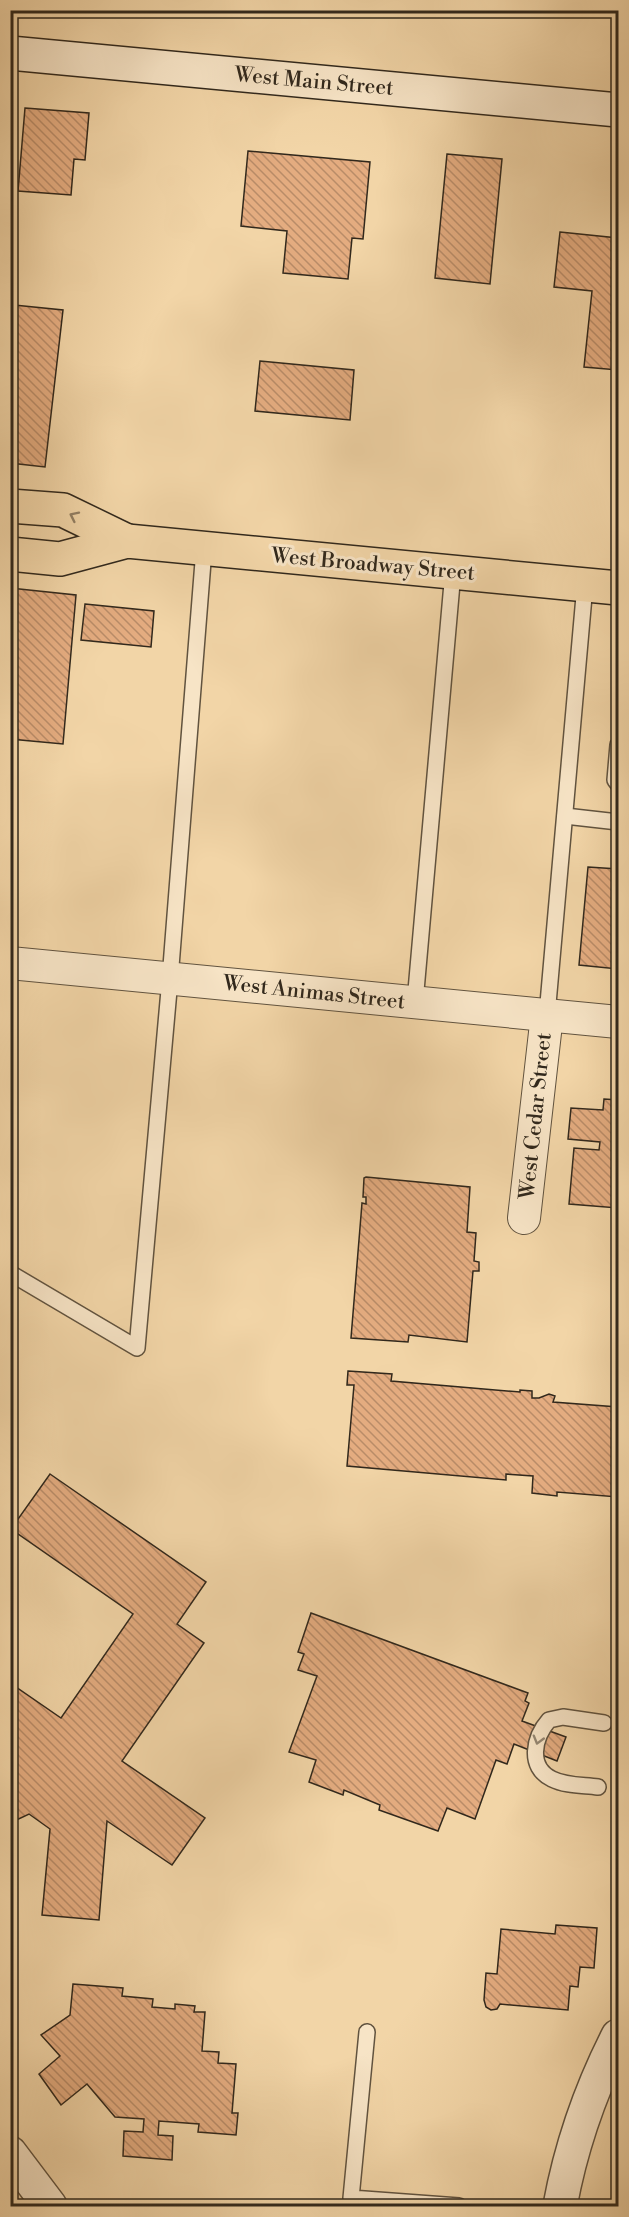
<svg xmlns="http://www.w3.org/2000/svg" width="629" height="2217" font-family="'Libre Bodoni',serif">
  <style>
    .building { fill: url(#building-back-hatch); stroke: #31281c; stroke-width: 1.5 }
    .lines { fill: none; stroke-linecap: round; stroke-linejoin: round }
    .service-casing { stroke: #61533f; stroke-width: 18 }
    .minor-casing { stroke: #61533f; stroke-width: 34 }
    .tertiary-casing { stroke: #61533f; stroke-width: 36 }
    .secondary-casing { stroke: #31281c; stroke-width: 36 }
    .primary-casing { stroke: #31281c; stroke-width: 36 }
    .service { stroke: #f7e4c6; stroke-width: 15 }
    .minor { stroke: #f7e4c6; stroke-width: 32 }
    .tertiary { stroke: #f7e4c6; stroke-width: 33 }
    .secondary { stroke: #f7e4c6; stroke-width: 33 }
    .primary { stroke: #f2d5a7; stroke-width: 33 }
    .oneway { stroke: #927e62 }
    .oneway2 { stroke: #948671 }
    .labels { text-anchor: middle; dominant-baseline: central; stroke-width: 6; stroke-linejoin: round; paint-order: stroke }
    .street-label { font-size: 21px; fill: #31281c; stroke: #f7e4c6 }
  </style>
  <defs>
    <pattern id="building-back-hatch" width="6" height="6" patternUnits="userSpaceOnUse" patternTransform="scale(1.5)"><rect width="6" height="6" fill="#e4ac80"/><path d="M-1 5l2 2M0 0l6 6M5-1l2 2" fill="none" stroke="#b98c68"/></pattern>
  </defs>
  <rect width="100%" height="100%" fill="#f2d5a7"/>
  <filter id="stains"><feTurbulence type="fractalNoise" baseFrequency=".00333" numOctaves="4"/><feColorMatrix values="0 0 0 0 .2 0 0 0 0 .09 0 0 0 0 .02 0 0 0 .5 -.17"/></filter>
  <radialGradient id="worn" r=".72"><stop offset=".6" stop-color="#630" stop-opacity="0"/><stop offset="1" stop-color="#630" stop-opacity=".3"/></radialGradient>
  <g class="building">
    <path d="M 25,108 L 89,113 L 85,160 L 74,159 L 71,195 L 18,191 Z"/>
    <path d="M 248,151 L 370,162 L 363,239 L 352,238 L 348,279 L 283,273 L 287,231 L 241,226 Z"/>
    <path d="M 447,154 L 502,159 L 490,284 L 435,278 Z"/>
    <path d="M 560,232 L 618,238 L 618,370 L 584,367 L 592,291 L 554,287 Z"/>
    <path d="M 14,305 L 63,310 L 45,467 L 10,463 L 10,338 Z"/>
    <path d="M 260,361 L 354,370 L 350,420 L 255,411 Z"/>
    <path d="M 10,588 L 76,595 L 63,744 L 10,739 Z"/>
    <path d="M 85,604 L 154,611 L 151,647 L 81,640 Z"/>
    <path d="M 588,867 L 618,869 L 618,969 L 579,965 Z"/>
    <path d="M 604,1099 L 618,1100 L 618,1208 L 569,1204 L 574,1148 L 599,1150 L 600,1142 L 568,1139 L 571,1108 L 603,1110 Z"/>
    <path d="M 366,1177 L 470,1187 L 467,1232 L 476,1233 L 474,1261 L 479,1262 L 479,1271 L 473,1271 L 467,1342 L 409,1335 L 408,1342 L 351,1338 L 362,1203 L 366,1204 L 366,1197 L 363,1197 L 364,1178 Z"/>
    <path d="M 348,1371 L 392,1374 L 391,1381 L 520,1392 L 520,1390 L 532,1391 L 532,1398 L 539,1398 L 549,1394 L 555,1396 L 553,1402 L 618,1407 L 618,1497 L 557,1492 L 557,1496 L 532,1493 L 533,1476 L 506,1474 L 506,1480 L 347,1466 L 354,1385 L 347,1385 Z"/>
    <path d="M 50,1474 L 206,1582 L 177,1624 L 204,1643 L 122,1761 L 205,1818 L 172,1865 L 107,1821 L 99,1920 L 42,1915 L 50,1829 L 29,1814 L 10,1823 L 10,1760 L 16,1757 L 10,1754 L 10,1683 L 61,1718 L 133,1614 L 11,1529 Z"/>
    <path d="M 311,1613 L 528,1693 L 525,1701 L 529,1703 L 522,1721 L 566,1737 L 557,1761 L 514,1744 L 507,1764 L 496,1760 L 475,1819 L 447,1808 L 438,1831 L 379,1810 L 380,1805 L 344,1790 L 343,1795 L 309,1782 L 316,1760 L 289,1752 L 317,1676 L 298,1670 L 304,1654 L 298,1652 Z"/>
    <path d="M 556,1925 L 597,1928 L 594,1968 L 580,1967 L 578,1987 L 570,1986 L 568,2010 L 500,2004 L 497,2009 L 491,2010 L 486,2007 L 484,2000 L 486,1973 L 497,1974 L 501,1929 L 555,1934 Z"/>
    <path d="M 73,1984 L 123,1988 L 122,1996 L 153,1999 L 152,2007 L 175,2009 L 175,2004 L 195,2006 L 194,2012 L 205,2012 L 202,2051 L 219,2052 L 218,2063 L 236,2064 L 232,2113 L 238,2113 L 236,2135 L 198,2132 L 199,2124 L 159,2121 L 158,2135 L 173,2136 L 172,2160 L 123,2156 L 124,2131 L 143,2132 L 144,2119 L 115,2117 L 87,2084 L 61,2105 L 39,2074 L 60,2056 L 41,2035 L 70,2015 Z"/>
  </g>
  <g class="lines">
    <g class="service-casing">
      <g id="service">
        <path d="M 618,745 L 615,780 L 618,784"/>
        <path d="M 565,816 L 618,822"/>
        <path d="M 415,1002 L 453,572"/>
        <path d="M 547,1015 L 585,585"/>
        <path d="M 10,1273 L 137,1348 L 170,979 L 204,549"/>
        <path d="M 598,1787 C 583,1785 566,1786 552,1779 C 527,1767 534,1737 549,1720 L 563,1717 L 604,1723"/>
        <path d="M 367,2032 L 351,2198 L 459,2206"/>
      </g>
    </g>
    <g class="minor-casing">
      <g id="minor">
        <path d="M 10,963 L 618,1022"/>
        <path d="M 524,1218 L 547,1015"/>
      </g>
    </g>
    <g class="tertiary-casing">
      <g id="tertiary">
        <path d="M 10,2153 L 50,2206"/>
        <path d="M 560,2206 C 571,2146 590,2091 618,2036"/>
      </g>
    </g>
    <g class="secondary-casing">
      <path id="secondary" d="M 10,53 L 618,110"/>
    </g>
    <g class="primary-casing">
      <g id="primary">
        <path d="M 10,506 L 63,510 L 127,541"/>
        <path d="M 10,554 L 60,559 L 127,541 L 618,588"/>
      </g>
    </g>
    <use href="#service" class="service"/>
    <use href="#minor" class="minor"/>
    <use href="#tertiary" class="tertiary"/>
    <use href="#secondary" class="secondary"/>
    <use href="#primary" class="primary"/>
  </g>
  <defs><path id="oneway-chevron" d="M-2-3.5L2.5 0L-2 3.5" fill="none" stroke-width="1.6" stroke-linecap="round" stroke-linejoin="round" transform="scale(1.5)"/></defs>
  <use class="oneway" href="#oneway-chevron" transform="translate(74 516) rotate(-154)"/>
  <use class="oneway2" href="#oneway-chevron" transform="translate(538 1740) rotate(106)"/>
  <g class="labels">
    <g class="street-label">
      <text transform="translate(314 82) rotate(5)">West Main Street</text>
      <text transform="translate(373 565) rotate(5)">West Broadway Street</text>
      <text transform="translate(314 993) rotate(6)">West Animas Street</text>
      <text transform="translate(536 1116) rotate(-84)">West Cedar Street</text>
    </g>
  </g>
  <rect width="629" height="2217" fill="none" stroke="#f2d5a7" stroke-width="36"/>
  <rect x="12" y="12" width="605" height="2193" fill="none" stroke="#31281c" stroke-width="3"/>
  <rect x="18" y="18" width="593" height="2181" fill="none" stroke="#31281c" stroke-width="1.5"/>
  <rect width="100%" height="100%" filter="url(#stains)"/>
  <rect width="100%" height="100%" fill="url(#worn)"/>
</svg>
